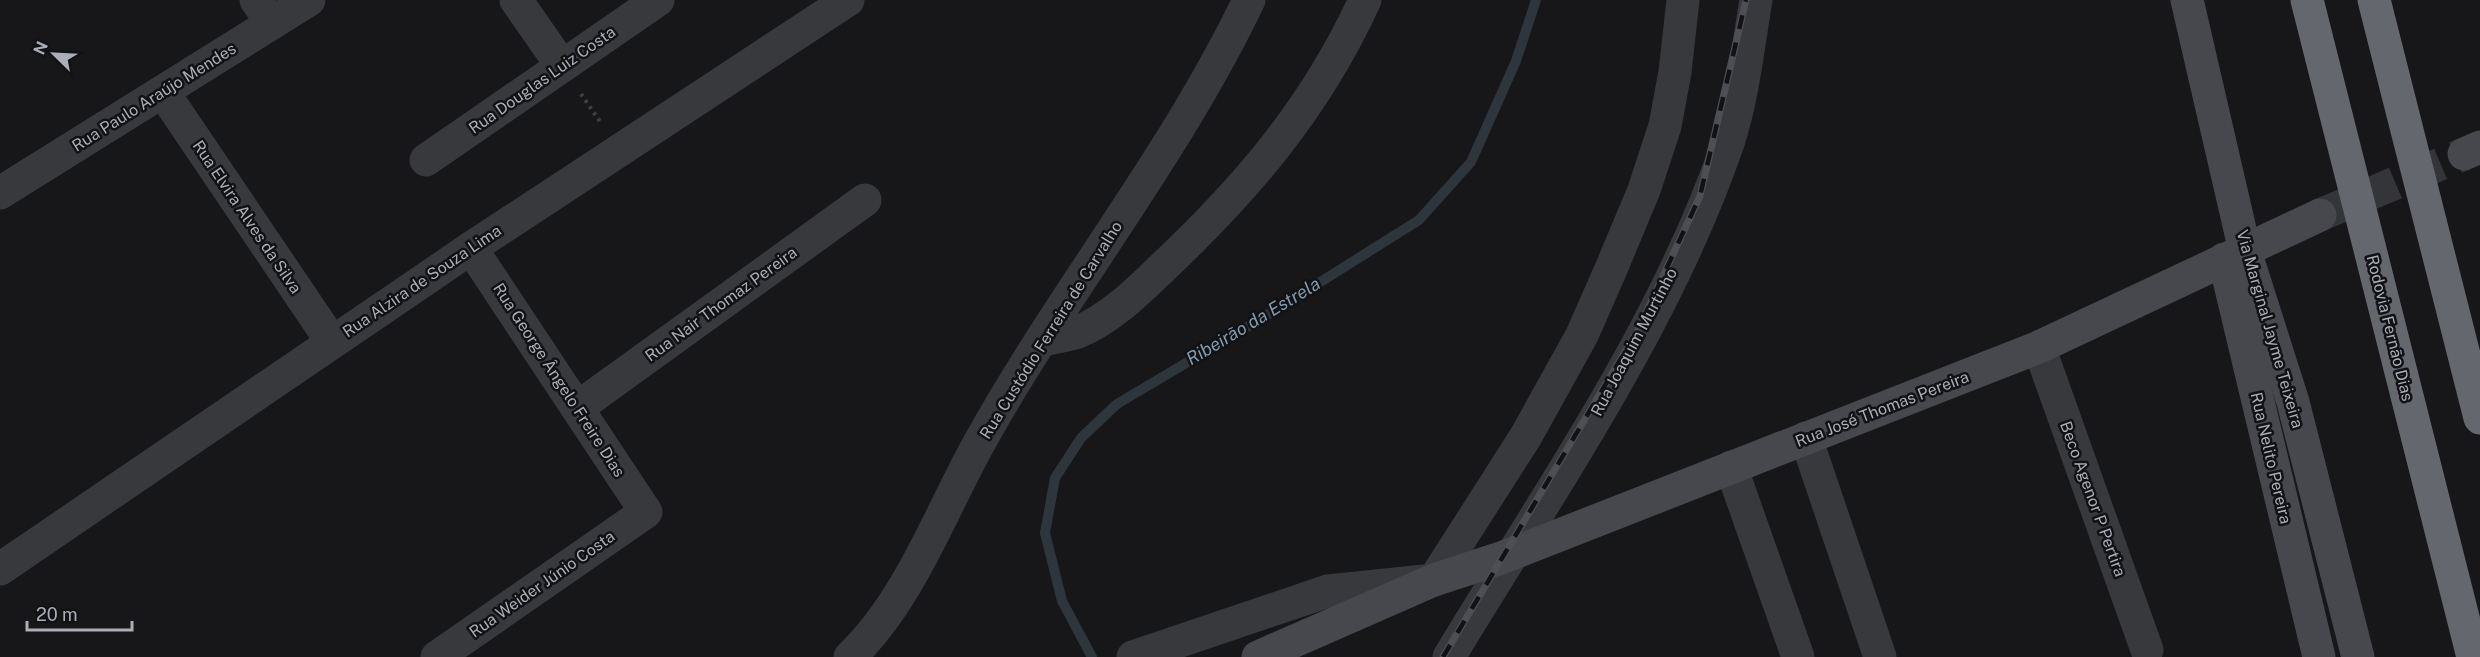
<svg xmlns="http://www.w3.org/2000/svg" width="2480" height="657" font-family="'Public Sans',sans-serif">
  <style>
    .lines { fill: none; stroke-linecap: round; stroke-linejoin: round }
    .stream { stroke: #2d363c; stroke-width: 10 }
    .secondary-tunnel { stroke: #343539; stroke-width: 33; stroke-dasharray: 33 16; stroke-linecap: butt }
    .path { stroke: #3e4044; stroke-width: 4; stroke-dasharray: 3 4.5; stroke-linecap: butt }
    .street { stroke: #38393d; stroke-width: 33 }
    .secondary { stroke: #46484d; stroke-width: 33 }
    .highway { stroke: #64676e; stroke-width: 33 }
    .rail-casing { stroke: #4d4f54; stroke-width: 7 }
    .rail { stroke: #121214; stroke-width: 4.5; stroke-dasharray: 14; stroke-linecap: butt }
    .labels { text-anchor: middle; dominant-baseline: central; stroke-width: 5; stroke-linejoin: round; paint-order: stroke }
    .street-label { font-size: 16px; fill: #a9aeb8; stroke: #121214 }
    .water-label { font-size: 18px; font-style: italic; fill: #819cb2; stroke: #121214 }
  </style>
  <rect width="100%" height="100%" fill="#171719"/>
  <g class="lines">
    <path class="stream" d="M 1092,657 L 1062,601 L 1045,533 L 1055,478 L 1081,438 L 1117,404 L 1279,308 L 1419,220 L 1471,162 L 1516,61 L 1536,0"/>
    <path class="secondary-tunnel" d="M 2320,215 L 2464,154"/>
    <path class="path" d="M 581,94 L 601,123"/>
    <g class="street">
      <path d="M 256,0 L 272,23"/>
      <path d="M 516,0 L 562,66"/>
      <path d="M 163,92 L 332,342"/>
      <path d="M 426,160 L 658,0"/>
      <path d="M 0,193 L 309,0"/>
      <path d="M 1043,340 C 1054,337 1067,336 1078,332 C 1110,319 1138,291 1162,268 C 1247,188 1316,107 1365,0"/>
      <path d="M 2039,347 L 2147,650"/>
      <path d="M 577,408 L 865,200"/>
      <path d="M 1806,438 L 1880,657"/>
      <path d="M 1731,467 L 1798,657"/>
      <path d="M 0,569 L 471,248 L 848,0"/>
      <path d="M 437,657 L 646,512 L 471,248"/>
      <path d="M 850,657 C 909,600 939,516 978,445 C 1062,293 1174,157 1249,0"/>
      <path d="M 1133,657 L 1328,591 L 1434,580 L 1526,436 L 1582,335 L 1611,269 L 1644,190 L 1665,126 L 1675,72 L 1683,0"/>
      <path d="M 1449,657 C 1549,491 1665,327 1728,143 C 1743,97 1748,47 1756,0"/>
    </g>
    <g class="secondary">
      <path d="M 2187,0 L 2245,251 L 2293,402 L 2358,657"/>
      <path d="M 2464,154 L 2480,147"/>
      <path d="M 2224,259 L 2319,657"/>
      <path d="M 1258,657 L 1434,580 L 1501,558 L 2039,347 L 2320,215"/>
    </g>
    <g class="highway">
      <path d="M 2307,0 L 2473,657"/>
      <path d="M 2374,0 L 2480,418"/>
    </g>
    <g class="rail-casing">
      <path id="rail" d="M 1443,657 L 1638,330 L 1700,196 L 1746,0"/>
    </g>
    <use href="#rail" class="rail"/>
  </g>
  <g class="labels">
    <g class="street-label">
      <text transform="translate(542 80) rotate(-35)">Rua Douglas Luiz Costa</text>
      <text transform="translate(154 97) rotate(-32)">Rua Paulo Araújo Mendes</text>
      <text transform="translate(247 217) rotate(56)">Rua Elvira Alves da Silva</text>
      <text transform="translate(422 281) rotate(-34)">Rua Alzira de Souza Lima</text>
      <text transform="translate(721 304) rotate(-36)">Rua Nair Thomaz Pereira</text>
      <text transform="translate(2390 328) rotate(76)">Rodovia Fernão Dias</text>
      <text transform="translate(2270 329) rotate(74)">Via Marginal Jayme Teixeira</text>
      <text transform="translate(1051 330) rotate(-58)">Rua Custódio Ferreira de Carvalho</text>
      <text transform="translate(1634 342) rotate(-62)">Rua Joaquim Murtinho</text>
      <text transform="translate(559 380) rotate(57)">Rua George Ângelo Freire Dias</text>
      <text transform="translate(1882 409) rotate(-21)">Rua José Thomas Pereira</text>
      <text transform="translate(2271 458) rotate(77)">Rua Nelito Pereira</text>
      <text transform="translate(2093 499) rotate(70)">Beco Agenor P Pertira</text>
      <text transform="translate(542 584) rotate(-35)">Rua Weider Júnio Costa</text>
    </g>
    <g class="water-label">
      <text transform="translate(1253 321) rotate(-31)">Ribeirão da Estrela</text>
    </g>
  </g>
  <g transform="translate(54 54) rotate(294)" stroke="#121214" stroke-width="4.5" paint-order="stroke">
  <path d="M0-4.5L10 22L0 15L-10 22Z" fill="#a9aeb8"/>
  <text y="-9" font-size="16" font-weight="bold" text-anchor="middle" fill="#a9aeb8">N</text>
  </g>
  <path d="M27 621v9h105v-9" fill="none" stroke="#a9aeb8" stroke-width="3"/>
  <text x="36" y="621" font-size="18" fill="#a9aeb8" stroke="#121214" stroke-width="4.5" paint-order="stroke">20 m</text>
</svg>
